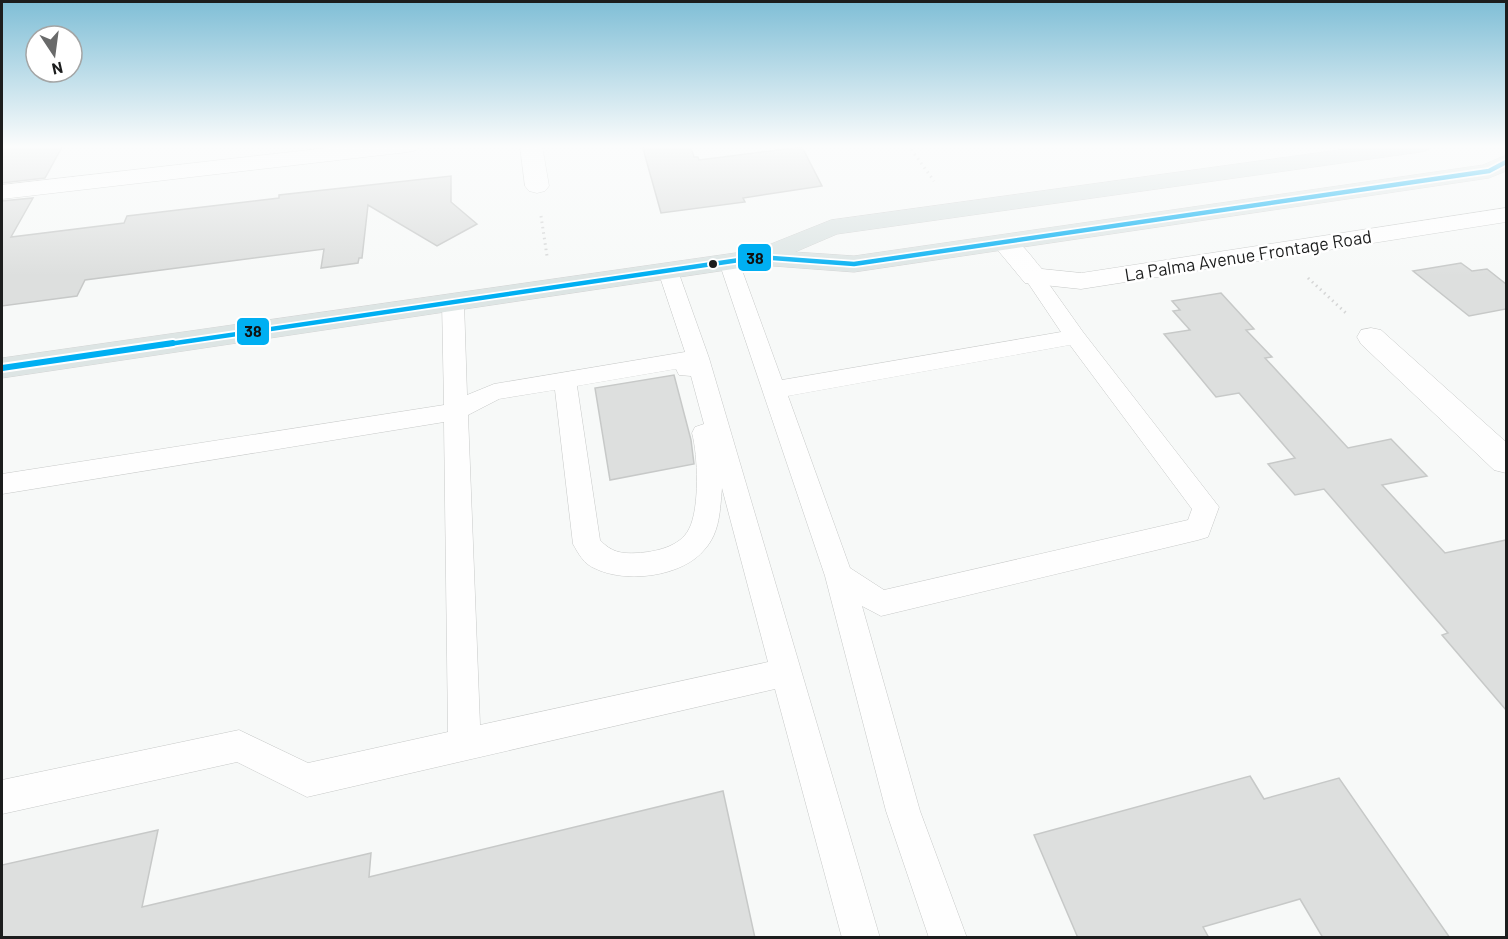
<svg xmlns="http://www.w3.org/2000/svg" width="1508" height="939" font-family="Barlow,sans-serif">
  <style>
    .building { fill: #dddfde; stroke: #c7c9c8; stroke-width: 1.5 }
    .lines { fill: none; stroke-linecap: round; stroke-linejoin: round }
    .lane-casing { stroke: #c7c9c8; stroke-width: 1 }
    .street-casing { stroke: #c7c9c8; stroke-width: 1 }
    .primary-casing { stroke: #d3d4d4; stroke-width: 1 }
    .path { stroke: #d5d6d6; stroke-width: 3; stroke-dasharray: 1.5 4; stroke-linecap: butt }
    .lane { fill: #fefefe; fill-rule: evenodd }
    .street { fill: #fefefe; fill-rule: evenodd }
    .primary { fill: #dde5e4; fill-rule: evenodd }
    .bus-1-far1-casing { stroke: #fff; stroke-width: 8 }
    .bus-1-casing { stroke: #fff; stroke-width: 10 }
    .bus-1-far1 { stroke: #00aff2; stroke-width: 4.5 }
    .bus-1 { stroke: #00aff2; stroke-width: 6 }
    .bus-dot { fill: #1c1d1d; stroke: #fff; stroke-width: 2 }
    .labels { text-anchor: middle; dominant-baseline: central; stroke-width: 5; stroke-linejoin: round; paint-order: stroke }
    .far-street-label { font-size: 18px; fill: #1c1d1d; stroke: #fff }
    .line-badge { stroke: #fff; stroke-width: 2 }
    .pale-badge-label { font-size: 16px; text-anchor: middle; font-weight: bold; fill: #111 }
  </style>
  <rect width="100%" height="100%" fill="#f7f9f8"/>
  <g class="building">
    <path d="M 2,145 L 63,145 L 45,178 L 2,183 Z"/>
    <path d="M 642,145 L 690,145 L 694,157 L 698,157 L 699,160 L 802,147 L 822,186 L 743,198 L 745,202 L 661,213 Z"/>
    <path d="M 451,176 L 451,202 L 477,224 L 437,246 L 368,205 L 362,258 L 359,258 L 358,263 L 321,268 L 324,249 L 85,280 L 77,296 L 2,306 L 2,201 L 33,198 L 11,237 L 124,223 L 127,216 L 279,198 L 279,195 Z"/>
    <path d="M 1461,263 L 1472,271 L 1487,269 L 1506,284 L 1506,309 L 1469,316 L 1413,271 Z"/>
    <path d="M 1221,293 L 1254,329 L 1246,330 L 1272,357 L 1265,358 L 1348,448 L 1391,439 L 1427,476 L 1382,485 L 1445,553 L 1506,540 L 1506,710 L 1442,635 L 1448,633 L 1324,489 L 1295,495 L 1268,464 L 1295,458 L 1239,393 L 1216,397 L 1164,334 L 1190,330 L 1173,311 L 1180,310 L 1172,301 Z"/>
    <path d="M 674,375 L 691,440 L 694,464 L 610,480 L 595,388 Z"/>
    <path d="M 1250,776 L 1264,799 L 1339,778 L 1450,938 L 1323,938 L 1300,899 L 1203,927 L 1209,938 L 1078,938 L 1034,835 Z"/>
    <path d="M 723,791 L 755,938 L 2,938 L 2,865 L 158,830 L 142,907 L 371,853 L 369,877 Z"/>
  </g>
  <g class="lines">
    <g class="lane-casing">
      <g id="lane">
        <path d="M 729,256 L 736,258 L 739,262 L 782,380 L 1061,332 L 1024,277 L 1027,273 L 1034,271 L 1041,273 L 1083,332 L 1219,507 L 1208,537 L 1198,540 L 881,616 L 862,606 L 920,811 L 967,938 L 929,938 L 886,811 L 825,576 L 719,262 L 722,258 ZM 1070,345 L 1192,509 L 1188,520 L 884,590 L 850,568 L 788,396 Z"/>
        <path d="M 668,265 L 675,267 L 678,271 L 709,358 L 880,938 L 842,938 L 775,689 L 307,797 L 237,762 L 2,814 L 2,780 L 239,730 L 308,763 L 448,732 L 444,422 L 2,494 L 2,474 L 444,405 L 442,302 L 446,297 L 453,295 L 460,297 L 464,302 L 467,395 L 494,384 L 685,352 L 658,271 L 661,267 ZM 676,369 L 679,375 L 691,376 L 704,424 L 695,427 L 692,433 C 698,455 700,508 689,529 C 680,547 655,552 637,553 C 621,554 611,552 600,540 L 577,386 ZM 555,390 L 573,544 C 578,553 584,564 594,568 C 625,584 683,577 705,549 C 720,532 720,510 722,488 L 768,662 L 480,725 L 468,415 L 499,399 Z"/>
      </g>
    </g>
    <g class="street-casing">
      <g id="street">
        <path d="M 353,145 L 419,145 L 416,150 L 408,152 L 2,199 L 2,185 Z"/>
        <path d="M 520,145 L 542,145 L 549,186 L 545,191 L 537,193 L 529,191 L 525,186 Z"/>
        <path d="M 1506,208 L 1506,222 L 1081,289 L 1025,283 L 991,242 L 995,237 C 1017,231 1029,255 1042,269 L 1081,273 Z"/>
        <path d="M 1371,328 L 1381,330 L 1506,442 L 1506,473 L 1494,470 L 1361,344 L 1357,337 L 1361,330 Z"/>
      </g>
    </g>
    <g class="primary-casing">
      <path id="primary" d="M 1375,145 L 1431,145 L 1428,150 L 1420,152 L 837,234 L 795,252 L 854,256 L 1483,165 L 1506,155 L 1506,171 L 1489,178 L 854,272 L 760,265 L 2,378 L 2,358 L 756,250 L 831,220 Z"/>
    </g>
    <g class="path">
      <path d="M 908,145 L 934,181"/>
      <path d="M 541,216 L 547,256"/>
      <path d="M 1308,278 L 1347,314"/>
    </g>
    <use href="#lane" class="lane"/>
    <use href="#street" class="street"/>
    <use href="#primary" class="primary"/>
    <g class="bus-1-far1-casing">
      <path id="bus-1-far1" d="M 162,345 L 760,257 L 854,264 L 1489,171 L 1506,162"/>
    </g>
    <g class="bus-1-casing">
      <path id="bus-1" d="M 2,368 L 173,343"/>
    </g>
    <use href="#bus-1-far1" class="bus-1-far1"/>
    <use href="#bus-1" class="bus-1"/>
  </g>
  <linearGradient id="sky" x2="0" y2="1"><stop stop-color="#7fbed6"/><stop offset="0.53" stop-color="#fbfcfc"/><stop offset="1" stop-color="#fbfcfc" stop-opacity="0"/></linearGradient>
  <rect width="1508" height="276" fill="url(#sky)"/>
  <circle class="bus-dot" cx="713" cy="264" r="5"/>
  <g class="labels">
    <g class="far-street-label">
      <text transform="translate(1248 255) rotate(-9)">La Palma Avenue Frontage Road</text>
    </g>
  </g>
  <g class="line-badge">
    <rect x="737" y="243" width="35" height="29" rx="6" fill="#00aff2"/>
    <rect x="236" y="317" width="34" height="29" rx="6" fill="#00aff2"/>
  </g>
  <g class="pale-badge-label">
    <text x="755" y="264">38</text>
    <text x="253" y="337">38</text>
  </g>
  <rect width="1508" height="939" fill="none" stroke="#1c1d1d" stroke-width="6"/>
  <g transform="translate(54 54) rotate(167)"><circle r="28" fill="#ffffff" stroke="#a4a5a5" stroke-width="1.5"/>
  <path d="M0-4.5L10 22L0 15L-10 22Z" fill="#696a6a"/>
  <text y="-9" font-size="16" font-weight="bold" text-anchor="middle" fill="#1c1d1d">N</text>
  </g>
</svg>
